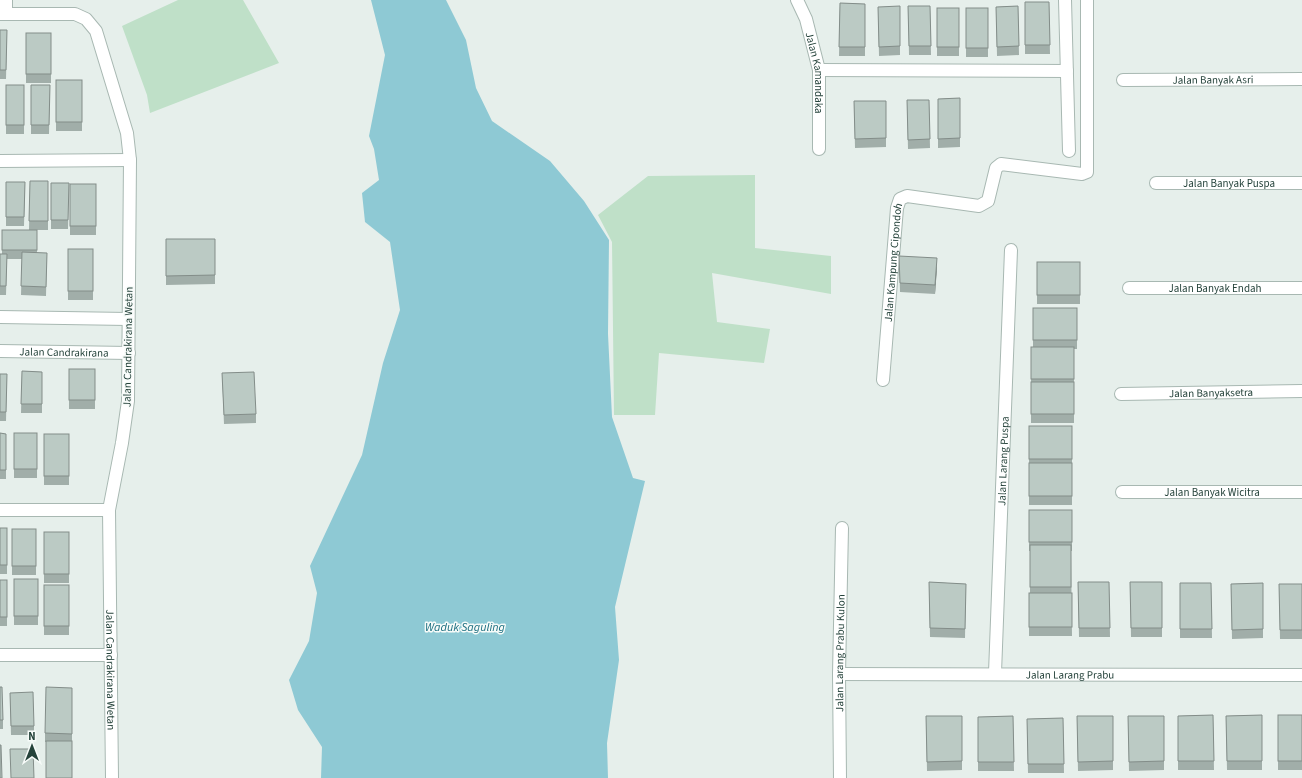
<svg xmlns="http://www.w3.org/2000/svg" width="1302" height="778" font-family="'Source Sans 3',sans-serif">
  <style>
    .green { fill: #bfe0c8 }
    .water { fill: #8ec9d4 }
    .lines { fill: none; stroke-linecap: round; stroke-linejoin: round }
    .street-casing { stroke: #a8b8b2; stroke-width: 14 }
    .street { stroke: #fff; stroke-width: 12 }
    .wall { fill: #a1aea9 }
    .shaded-wall { fill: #838d89 }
    .building { fill: #bbcac4; stroke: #838d89 }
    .labels { text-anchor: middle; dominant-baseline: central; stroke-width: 3; stroke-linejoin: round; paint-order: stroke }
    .street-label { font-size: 11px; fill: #24423a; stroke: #f7fbf9 }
    .water-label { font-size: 12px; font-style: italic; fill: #1c6f80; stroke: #f7fbf9 }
  </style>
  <rect width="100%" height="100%" fill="#e6efeb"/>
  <g class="green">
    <path d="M 178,0 L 243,0 L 279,63 L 150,113 L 147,95 L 122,26 Z"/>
    <path d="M 755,175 L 755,248 L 831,256 L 831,294 L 712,273 L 717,322 L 770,329 L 764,363 L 659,353 L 655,415 L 614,415 L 612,242 L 598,215 L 648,176 Z"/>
  </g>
  <path class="water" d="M 371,0 L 446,0 L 466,40 L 476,88 L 492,121 L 550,161 L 584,201 L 609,240 L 608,334 L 612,417 L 633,478 L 645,481 L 615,607 L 619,660 L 607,743 L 608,778 L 321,778 L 322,747 L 298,710 L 289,680 L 309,641 L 317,593 L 310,566 L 362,455 L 383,363 L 400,310 L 390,242 L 365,222 L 362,193 L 379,180 L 374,149 L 369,136 L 385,55 Z"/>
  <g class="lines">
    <g class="street-casing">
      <g id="street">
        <path d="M 6,0 L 6,14"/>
        <path id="s1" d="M 797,0 L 806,19 L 819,70 L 819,149"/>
        <path d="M 1065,0 L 1069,151"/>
        <path id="s2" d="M 0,14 L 75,14 L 86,19 L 96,31 L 127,133 L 130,160 L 128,401 L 122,443 L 109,510 L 112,778"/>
        <path d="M 819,70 L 1067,71"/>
        <path id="s3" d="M 1123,80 L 1302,79"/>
        <path d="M 0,161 L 130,160"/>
        <path id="s4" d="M 1156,183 L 1302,183"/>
        <path id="s5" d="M 1129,288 L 1302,288"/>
        <path d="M 0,317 L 128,319"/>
        <path id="s6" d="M 0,351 L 129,353"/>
        <path id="s7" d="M 883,380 L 897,208 L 900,199 L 907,196 L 979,206 L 988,201 L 996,168 L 1001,164 L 1082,174 L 1087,172 L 1087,0"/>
        <path id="s8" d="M 1121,394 L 1302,391"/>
        <path id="s9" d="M 1122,492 L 1302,492"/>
        <path d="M 0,510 L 109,510"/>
        <path d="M 0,655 L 111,655"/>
        <path id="s10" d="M 995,673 L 1011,250"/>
        <path id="s11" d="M 839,674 L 1302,675"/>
        <path id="s12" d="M 840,778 L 839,674 L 842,528"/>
      </g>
    </g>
    <use href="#street" class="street"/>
  </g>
  <g class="wall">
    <path d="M 1025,2 L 1049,2 L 1050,54 L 1025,54 Z"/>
    <path d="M 840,3 L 865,4 L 865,56 L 839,56 Z"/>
    <path d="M 908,6 L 930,6 L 931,55 L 909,55 Z"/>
    <path d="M 1018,6 L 1019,55 L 997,56 L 996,7 Z"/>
    <path d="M 878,7 L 900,46 L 900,55 L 879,56 Z"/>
    <rect x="937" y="8" width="22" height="48"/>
    <rect x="966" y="8" width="22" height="49"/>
    <path d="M 0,30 L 7,30 L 6,79 L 0,79 Z"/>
    <rect x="26" y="33" width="25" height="50"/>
    <rect x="56" y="80" width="26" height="51"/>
    <rect x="6" y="85" width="18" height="49"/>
    <path d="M 31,85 L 50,85 L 49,134 L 31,134 Z"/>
    <path d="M 960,98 L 960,147 L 938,148 L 938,99 Z"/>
    <path d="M 907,100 L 929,100 L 930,148 L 908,149 Z"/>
    <path d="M 854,101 L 886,101 L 886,147 L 855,148 Z"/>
    <path d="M 30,181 L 48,181 L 48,230 L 29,230 Z"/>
    <path d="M 6,182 L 25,182 L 24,226 L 6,226 Z"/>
    <path d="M 51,183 L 69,183 L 68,229 L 51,229 Z"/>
    <rect x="70" y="184" width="26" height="51"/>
    <path d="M 2,230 L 37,230 L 37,253 L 47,253 L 46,296 L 21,295 L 22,259 L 7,259 L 6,295 L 0,295 L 0,254 L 2,254 Z"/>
    <path d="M 166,239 L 215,239 L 215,284 L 166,285 Z"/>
    <rect x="68" y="249" width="25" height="51"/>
    <path d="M 899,256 L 937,267 L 935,294 L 900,292 Z"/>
    <rect x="1037" y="262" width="43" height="42"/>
    <path d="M 1033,308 L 1077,308 L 1077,349 L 1074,349 L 1074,423 L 1031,423 L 1031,347 L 1033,347 Z"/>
    <rect x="69" y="369" width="26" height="40"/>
    <path d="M 22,371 L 42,372 L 42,413 L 21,413 Z"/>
    <path d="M 222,373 L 256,414 L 256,423 L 224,424 Z"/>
    <path d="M 0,374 L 7,374 L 6,421 L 0,421 Z"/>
    <rect x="1029" y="426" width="43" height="79"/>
    <path d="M 0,433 L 6,434 L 6,479 L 0,479 Z"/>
    <rect x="14" y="433" width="23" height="45"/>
    <rect x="44" y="434" width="25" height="51"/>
    <path d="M 1029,510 L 1072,510 L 1072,551 L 1071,551 L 1072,636 L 1029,636 L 1029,593 L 1030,593 L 1030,551 L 1029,551 Z"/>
    <rect x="0" y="528" width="7" height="46"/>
    <rect x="12" y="529" width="24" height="46"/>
    <rect x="44" y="532" width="25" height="51"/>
    <rect x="14" y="579" width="24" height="46"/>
    <rect x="0" y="580" width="7" height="46"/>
    <path d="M 929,582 L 966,584 L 965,638 L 930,637 Z"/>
    <path d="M 1078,582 L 1109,582 L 1110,637 L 1079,637 Z"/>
    <path d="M 1130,582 L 1162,582 L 1162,637 L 1131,637 Z"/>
    <path d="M 1180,583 L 1211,583 L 1212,638 L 1180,638 Z"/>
    <path d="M 1263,583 L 1263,638 L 1232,639 L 1231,584 Z"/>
    <path d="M 1279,584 L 1302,584 L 1302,639 L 1280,639 Z"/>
    <rect x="44" y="585" width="25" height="50"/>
    <path d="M 0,687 L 3,720 L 3,729 L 0,729 Z"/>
    <path d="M 72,688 L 72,742 L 45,742 L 45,733 Z"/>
    <path d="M 10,693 L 34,726 L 34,735 L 11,735 Z"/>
    <path d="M 1213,715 L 1214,770 L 1178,770 L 1178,716 Z"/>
    <path d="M 1262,715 L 1262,770 L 1227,770 L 1226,716 Z"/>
    <rect x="1278" y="715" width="24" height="55"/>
    <path d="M 926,716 L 962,716 L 962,770 L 927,771 Z"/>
    <path d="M 1013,716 L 1014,771 L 978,771 L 978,717 Z"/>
    <path d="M 1077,716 L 1113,716 L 1113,770 L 1078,771 Z"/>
    <path d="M 1128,716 L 1164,716 L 1164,770 L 1129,771 Z"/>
    <path d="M 1063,718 L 1064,773 L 1028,773 L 1027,719 Z"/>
  </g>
  <path class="shaded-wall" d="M 937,258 L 937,267 L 935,294 L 935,285 Z"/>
  <g class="building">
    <path d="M 1025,2 L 1049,2 L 1050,45 L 1025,45 Z"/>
    <path d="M 840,3 L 865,4 L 865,47 L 839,47 Z"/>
    <path d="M 900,6 L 900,46 L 879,47 L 878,7 Z"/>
    <path d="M 908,6 L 930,6 L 931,46 L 909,46 Z"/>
    <path d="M 1018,6 L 1019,46 L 997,47 L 996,7 Z"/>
    <rect x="937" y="8" width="22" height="39"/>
    <rect x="966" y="8" width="22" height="40"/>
    <path d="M 0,30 L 7,30 L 6,70 L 0,70 Z"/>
    <rect x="26" y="33" width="25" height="41"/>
    <rect x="56" y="80" width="26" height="42"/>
    <rect x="6" y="85" width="18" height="40"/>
    <path d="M 31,85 L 50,85 L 49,125 L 31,125 Z"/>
    <path d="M 960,98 L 960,138 L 938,139 L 938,99 Z"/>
    <path d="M 907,100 L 929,100 L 930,139 L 908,140 Z"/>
    <path d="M 854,101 L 886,101 L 886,138 L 855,139 Z"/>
    <path d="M 30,181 L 48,181 L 48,221 L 29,221 Z"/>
    <path d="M 6,182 L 25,182 L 24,217 L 6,217 Z"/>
    <path d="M 51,183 L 69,183 L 68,220 L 51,220 Z"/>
    <rect x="70" y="184" width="26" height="42"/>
    <rect x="2" y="230" width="35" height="20"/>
    <path d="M 166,239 L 215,239 L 215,275 L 166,276 Z"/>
    <rect x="68" y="249" width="25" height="42"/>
    <path d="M 22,252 L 47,253 L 46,287 L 21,286 Z"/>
    <path d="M 0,254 L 7,254 L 6,286 L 0,286 Z"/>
    <path d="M 899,256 L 937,258 L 935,285 L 900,283 Z"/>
    <rect x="1037" y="262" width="43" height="33"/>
    <rect x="1033" y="308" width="44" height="32"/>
    <rect x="1031" y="347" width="43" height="32"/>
    <rect x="69" y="369" width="26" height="31"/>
    <path d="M 22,371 L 42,372 L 42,404 L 21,404 Z"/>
    <path d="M 254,372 L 256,414 L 224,415 L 222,373 Z"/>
    <path d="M 0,374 L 7,374 L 6,412 L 0,412 Z"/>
    <rect x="1031" y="382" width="43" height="32"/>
    <rect x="1029" y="426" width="43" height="33"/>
    <path d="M 0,433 L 6,434 L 6,470 L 0,470 Z"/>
    <rect x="14" y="433" width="23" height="36"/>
    <rect x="44" y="434" width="25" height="42"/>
    <rect x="1029" y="463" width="43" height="33"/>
    <rect x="1029" y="510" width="43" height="32"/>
    <rect x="0" y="528" width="7" height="37"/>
    <rect x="12" y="529" width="24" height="37"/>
    <rect x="44" y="532" width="25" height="42"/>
    <rect x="1030" y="545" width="41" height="42"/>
    <rect x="14" y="579" width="24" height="37"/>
    <rect x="0" y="580" width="7" height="37"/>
    <path d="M 929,582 L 966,584 L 965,629 L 930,628 Z"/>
    <path d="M 1078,582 L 1109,582 L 1110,628 L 1079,628 Z"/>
    <path d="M 1130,582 L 1162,582 L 1162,628 L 1131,628 Z"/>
    <path d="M 1180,583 L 1211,583 L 1212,629 L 1180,629 Z"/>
    <path d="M 1263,583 L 1263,629 L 1232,630 L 1231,584 Z"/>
    <path d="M 1279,584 L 1302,584 L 1302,630 L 1280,630 Z"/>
    <rect x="44" y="585" width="25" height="41"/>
    <rect x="1029" y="593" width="43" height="34"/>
    <path d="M 0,687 L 2,687 L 3,720 L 0,720 Z"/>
    <path d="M 46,687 L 72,688 L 72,734 L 45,733 Z"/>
    <path d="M 33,692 L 34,726 L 11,726 L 10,693 Z"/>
    <path d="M 1213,715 L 1214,761 L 1178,761 L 1178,716 Z"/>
    <path d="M 1262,715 L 1262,761 L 1227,761 L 1226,716 Z"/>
    <rect x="1278" y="715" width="24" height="46"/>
    <path d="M 926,716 L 962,716 L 962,761 L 927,762 Z"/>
    <path d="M 1013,716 L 1014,762 L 978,762 L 978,717 Z"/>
    <path d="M 1077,716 L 1113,716 L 1113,761 L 1078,762 Z"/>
    <path d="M 1128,716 L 1164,716 L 1164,761 L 1129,762 Z"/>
    <path d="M 1063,718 L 1064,764 L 1028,764 L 1027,719 Z"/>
    <rect x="46" y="741" width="26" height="37"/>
    <path d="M 0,745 L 1,745 L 2,778 L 0,778 Z"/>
    <path d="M 10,749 L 33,749 L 34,778 L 11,778 Z"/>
  </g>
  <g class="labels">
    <g class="street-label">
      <text stroke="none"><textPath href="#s1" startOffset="76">Jalan Kamandaka</textPath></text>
      <text stroke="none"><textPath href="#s3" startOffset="90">Jalan Banyak Asri</textPath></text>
      <text stroke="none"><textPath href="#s4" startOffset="73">Jalan Banyak Puspa</textPath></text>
      <text stroke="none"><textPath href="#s7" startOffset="118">Jalan Kampung Cipondoh</textPath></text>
      <text stroke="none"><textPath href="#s5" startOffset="86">Jalan Banyak Endah</textPath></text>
      <text transform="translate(128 347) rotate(-89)">Jalan Candrakirana Wetan</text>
      <text stroke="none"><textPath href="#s6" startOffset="64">Jalan Candrakirana</textPath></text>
      <text stroke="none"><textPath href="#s8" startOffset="90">Jalan Banyaksetra</textPath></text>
      <text stroke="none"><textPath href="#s10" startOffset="212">Jalan Larang Puspa</textPath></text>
      <text stroke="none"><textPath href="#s9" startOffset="90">Jalan Banyak Wicitra</textPath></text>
      <text stroke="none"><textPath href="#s12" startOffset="125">Jalan Larang Prabu Kulon</textPath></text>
      <text stroke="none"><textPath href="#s2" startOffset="748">Jalan Candrakirana Wetan</textPath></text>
      <text stroke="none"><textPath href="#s11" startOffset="231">Jalan Larang Prabu</textPath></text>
    </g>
    <g class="water-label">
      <text x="465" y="627">Waduk Saguling</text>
    </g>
  </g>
  <g transform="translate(32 746)" stroke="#f7fbf9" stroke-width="3" paint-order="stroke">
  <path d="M0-3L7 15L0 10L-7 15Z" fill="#24423a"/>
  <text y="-6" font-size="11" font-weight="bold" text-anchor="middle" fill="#24423a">N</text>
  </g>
</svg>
